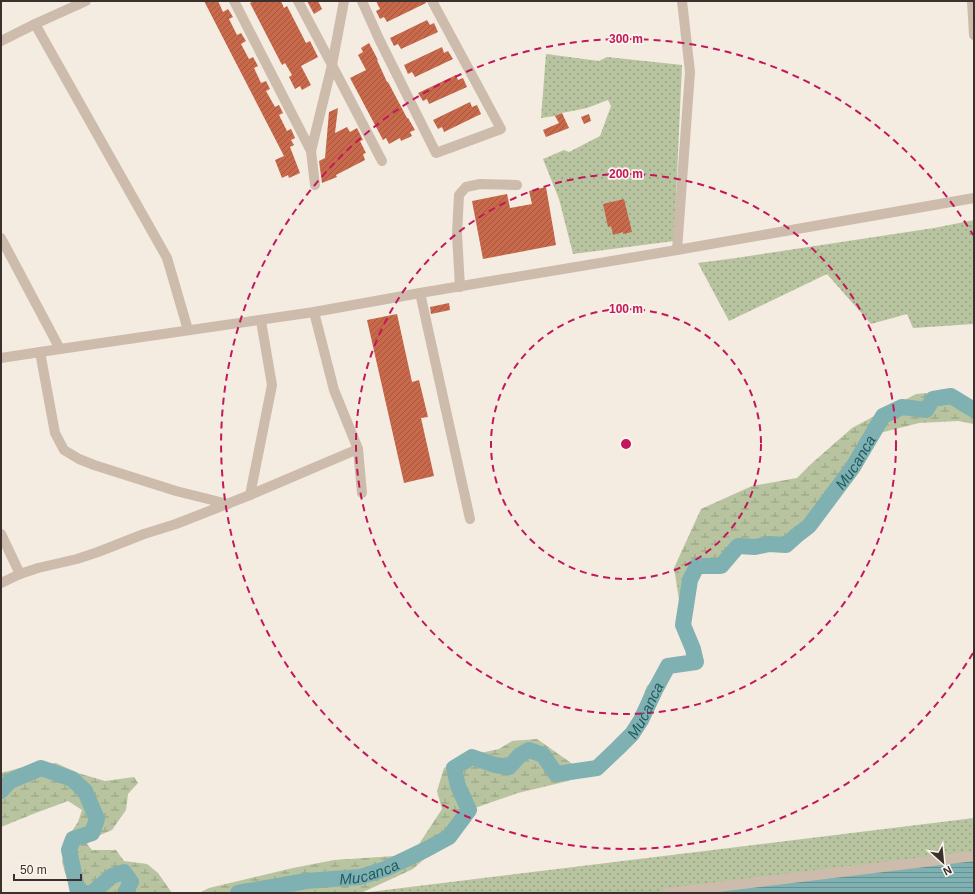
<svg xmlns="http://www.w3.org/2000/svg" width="975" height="894" font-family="Arial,sans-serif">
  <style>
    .grass { fill: url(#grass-dots) }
    .wetland { fill: url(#wetland-marsh) }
    .water { fill: url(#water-rules) }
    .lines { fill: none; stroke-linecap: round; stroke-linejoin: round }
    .river { stroke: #7fb0b2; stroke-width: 16 }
    .building { fill: url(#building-hatch) }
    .minor { stroke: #cdbbac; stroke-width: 10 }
    .ring { fill: none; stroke: #c2185b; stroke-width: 2; stroke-dasharray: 7 5 }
    .labels { text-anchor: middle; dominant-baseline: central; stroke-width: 3.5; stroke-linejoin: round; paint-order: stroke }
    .water-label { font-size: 15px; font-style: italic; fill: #1f5a5e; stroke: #fbf5ee }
    .centre { fill: #c2185b; stroke: #fbf5ee; stroke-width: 2 }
    .ring-label { font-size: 12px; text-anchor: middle; font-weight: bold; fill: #c2185b; stroke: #fbf5ee; stroke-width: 3.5; stroke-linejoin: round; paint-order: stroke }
  </style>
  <defs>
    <pattern id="grass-dots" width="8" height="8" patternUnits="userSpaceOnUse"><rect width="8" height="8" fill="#b8c4a0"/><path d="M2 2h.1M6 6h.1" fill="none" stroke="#97a083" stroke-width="1.8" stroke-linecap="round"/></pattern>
    <pattern id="wetland-marsh" width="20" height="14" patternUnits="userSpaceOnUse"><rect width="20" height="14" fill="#b8c4a0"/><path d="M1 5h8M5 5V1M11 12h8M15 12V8" fill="none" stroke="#97a083"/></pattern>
    <pattern id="water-rules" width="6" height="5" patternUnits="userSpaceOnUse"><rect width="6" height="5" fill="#7fb0b2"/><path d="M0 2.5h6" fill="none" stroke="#699091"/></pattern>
    <pattern id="building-hatch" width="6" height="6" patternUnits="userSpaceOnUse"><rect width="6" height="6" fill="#c8694b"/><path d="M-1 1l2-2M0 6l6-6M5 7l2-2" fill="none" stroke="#a4573f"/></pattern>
  </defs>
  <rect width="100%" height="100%" fill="#f4ebe1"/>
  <g class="grass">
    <path d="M 546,54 L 599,61 L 607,57 L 682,65 L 674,241 L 573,254 L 559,199 L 543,159 L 564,150 L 569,152 L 600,136 L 611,106 L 608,100 L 587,108 L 562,113 L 555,116 L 541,118 Z"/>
    <path d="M 974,220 L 974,324 L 913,328 L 907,314 L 871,324 L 827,274 L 729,321 L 698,263 L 736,258 L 934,228 Z"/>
    <path d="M 974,818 L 974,893 L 361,893 Z"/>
  </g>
  <g class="wetland">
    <path d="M 951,391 L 974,402 L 974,424 L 958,421 L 919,423 L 872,435 L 853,467 L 809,526 L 796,536 L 786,545 L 769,544 L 755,547 L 738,546 L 721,566 L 697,566 L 690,580 L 683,625 L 674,568 L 701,509 L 752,486 L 797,478 L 811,464 L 852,428 L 916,394 Z"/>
    <path d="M 668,666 L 655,690 L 641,720 L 632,734 L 597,768 L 568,781 L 518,793 L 469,810 L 449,837 L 413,869 L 361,893 L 199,893 L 209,888 L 293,868 L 334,860 L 395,856 L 419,844 L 442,809 L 437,791 L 444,768 L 471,755 L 499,749 L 512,741 L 537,739 L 574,765 L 591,764 L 632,726 L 647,686 Z"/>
    <path d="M 56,763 L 78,773 L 105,781 L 134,777 L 138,783 L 128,794 L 126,810 L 112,830 L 98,836 L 87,844 L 92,850 L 116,850 L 124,861 L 147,864 L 158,873 L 172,893 L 72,893 L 70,889 L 62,862 L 68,837 L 78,822 L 82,810 L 68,801 L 33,814 L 1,827 L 1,773 L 31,765 Z"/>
  </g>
  <path class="water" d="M 974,856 L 974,893 L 668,893 Z"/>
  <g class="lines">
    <g class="river">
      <path d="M 1,791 L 10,781 L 41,768 L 72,779 L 85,791 L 97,819 L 92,833 L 73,839 L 69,850 L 78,892 L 86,893"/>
      <path d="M 92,893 L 112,876 L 124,872 L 131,882 L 125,893"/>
      <path id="s1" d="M 238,893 L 306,881 L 360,877 L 385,869 L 425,850 L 449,837 L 469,810 L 458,786 L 454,768 L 472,757 L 495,765 L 509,767 L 520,755 L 529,750 L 543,755 L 556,774 L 597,768 L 618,748 L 632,734 L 641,720 L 655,690 L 668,666 L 696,662 L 693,649 L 683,625 L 690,580 L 697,566 L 721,566 L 738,546 L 755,547 L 769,544 L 786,545 L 796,536 L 809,526 L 853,467 L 883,416 L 902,407 L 926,410 L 933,399 L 951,396 L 974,410"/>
    </g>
  </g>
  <g class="building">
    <path d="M 204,1 L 218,1 L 223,12 L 228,9 L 233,17 L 229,19 L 237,35 L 241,33 L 246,41 L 241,44 L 249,59 L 253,57 L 258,66 L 254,68 L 261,83 L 266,81 L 270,89 L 266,91 L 275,107 L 279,105 L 283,113 L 279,115 L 287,131 L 291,129 L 295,138 L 291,140 L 294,145 L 290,147 L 300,173 L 289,178 L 288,175 L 282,178 L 275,160 L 284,156 Z"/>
    <path d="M 254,1 L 281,1 L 284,8 L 287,6 L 306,43 L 310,41 L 318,57 L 301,66 L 311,85 L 302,90 L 300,86 L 295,89 L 289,77 L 292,75 L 285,63 L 282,65 L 250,3 Z"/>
    <path d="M 307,1 L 318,1 L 322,9 L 314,14 Z"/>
    <path d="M 376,1 L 426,1 L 426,3 L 387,22 L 384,17 L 380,19 L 376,11 L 380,9 Z"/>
    <path d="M 427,20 L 430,25 L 434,23 L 438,32 L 401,49 L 398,44 L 394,46 L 390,38 Z"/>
    <path d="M 369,43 L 378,60 L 377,60 L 387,82 L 388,82 L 407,118 L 408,118 L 415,130 L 410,132 L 412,136 L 401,141 L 400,138 L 389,144 L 386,138 L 383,140 L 350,78 L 366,70 L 358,55 L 363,52 L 361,48 Z"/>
    <path d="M 442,47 L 444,53 L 448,51 L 453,59 L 415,77 L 412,72 L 408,74 L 404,65 Z"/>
    <path d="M 456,75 L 458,80 L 463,78 L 467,87 L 429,104 L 427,99 L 423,101 L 418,93 Z"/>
    <path d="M 470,102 L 472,107 L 477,105 L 481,114 L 444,132 L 442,127 L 438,129 L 433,120 Z"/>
    <path d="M 338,108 L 335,133 L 347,127 L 350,132 L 357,128 L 363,140 L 360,141 L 366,153 L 363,154 L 365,160 L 336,175 L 337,177 L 322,183 L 319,161 L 325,158 L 329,112 Z"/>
    <path d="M 562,113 L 569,128 L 546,137 L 543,130 L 559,123 L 555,116 Z"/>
    <path d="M 589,114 L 591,121 L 584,124 L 581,117 Z"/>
    <path d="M 546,187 L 556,245 L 483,259 L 472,201 L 507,194 L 510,208 L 532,204 L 529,191 Z"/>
    <path d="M 624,199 L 632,232 L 623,234 L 623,232 L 613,235 L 611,226 L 608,227 L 603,204 Z"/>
    <path d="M 449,303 L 450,310 L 431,314 L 430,307 Z"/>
    <path d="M 397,314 L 412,382 L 419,380 L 428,417 L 421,418 L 434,476 L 404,483 L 367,320 Z"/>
  </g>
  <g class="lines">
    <g class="minor">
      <path d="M 234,1 L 311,151 L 315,185"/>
      <path d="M 298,1 L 332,65 L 311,151"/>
      <path d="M 344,1 L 332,65 L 382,161"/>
      <path d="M 362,1 L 379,39 L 436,153 L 501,129 L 432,1"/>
      <path d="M 972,1 L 974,35"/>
      <path d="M 35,24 L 167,258 L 188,330"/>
      <path d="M 1,41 L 35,24 L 86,1"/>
      <path d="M 1,238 L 60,349"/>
      <path d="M 677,250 L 690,72 L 682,1"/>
      <path d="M 460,287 L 457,234 L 459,195 L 466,187 L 480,184 L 517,185"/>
      <path d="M 420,293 L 470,519"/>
      <path d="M 314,312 L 334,390 L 358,449 L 362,493"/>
      <path d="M 40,352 L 55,433 L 64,450 L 79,459 L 94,465 L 176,491 L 228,504"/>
      <path d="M 1,358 L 60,349 L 314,312 L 420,293 L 677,250 L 974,198"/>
      <path d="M 250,495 L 272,385 L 261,321"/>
      <path d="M 1,534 L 20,574"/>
      <path d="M 1,583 L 20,574 L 38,568 L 77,559 L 98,552 L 144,534 L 176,524 L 250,495 L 358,449"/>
      <path d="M 668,893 L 974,856"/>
    </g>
  </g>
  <g class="ring">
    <circle cx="626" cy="444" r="135"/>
    <circle cx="626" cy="444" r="270"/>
    <path d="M973 653A405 405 0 1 1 973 235"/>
  </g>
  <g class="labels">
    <g class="water-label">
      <text stroke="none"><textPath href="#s1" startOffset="927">Mucanca</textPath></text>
      <text stroke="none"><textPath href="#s1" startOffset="541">Mucanca</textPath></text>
      <text stroke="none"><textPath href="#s1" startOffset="133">Mucanca</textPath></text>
    </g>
  </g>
  <circle cx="626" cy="444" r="6" class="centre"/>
  <g class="ring-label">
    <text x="626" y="43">300 m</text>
    <text x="626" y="178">200 m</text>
    <text x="626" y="313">100 m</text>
  </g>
  <rect width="975" height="894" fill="none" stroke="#3b302b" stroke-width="4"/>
  <g transform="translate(943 862) rotate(153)" stroke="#fbf5ee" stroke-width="3" paint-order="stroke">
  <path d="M0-3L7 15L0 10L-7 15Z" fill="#3b302b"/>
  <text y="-6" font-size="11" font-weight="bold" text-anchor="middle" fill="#3b302b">N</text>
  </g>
  <path d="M14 874v6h67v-6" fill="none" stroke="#3b302b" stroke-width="2"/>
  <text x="20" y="874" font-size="12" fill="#3b302b" stroke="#fbf5ee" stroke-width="3" paint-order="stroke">50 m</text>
</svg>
